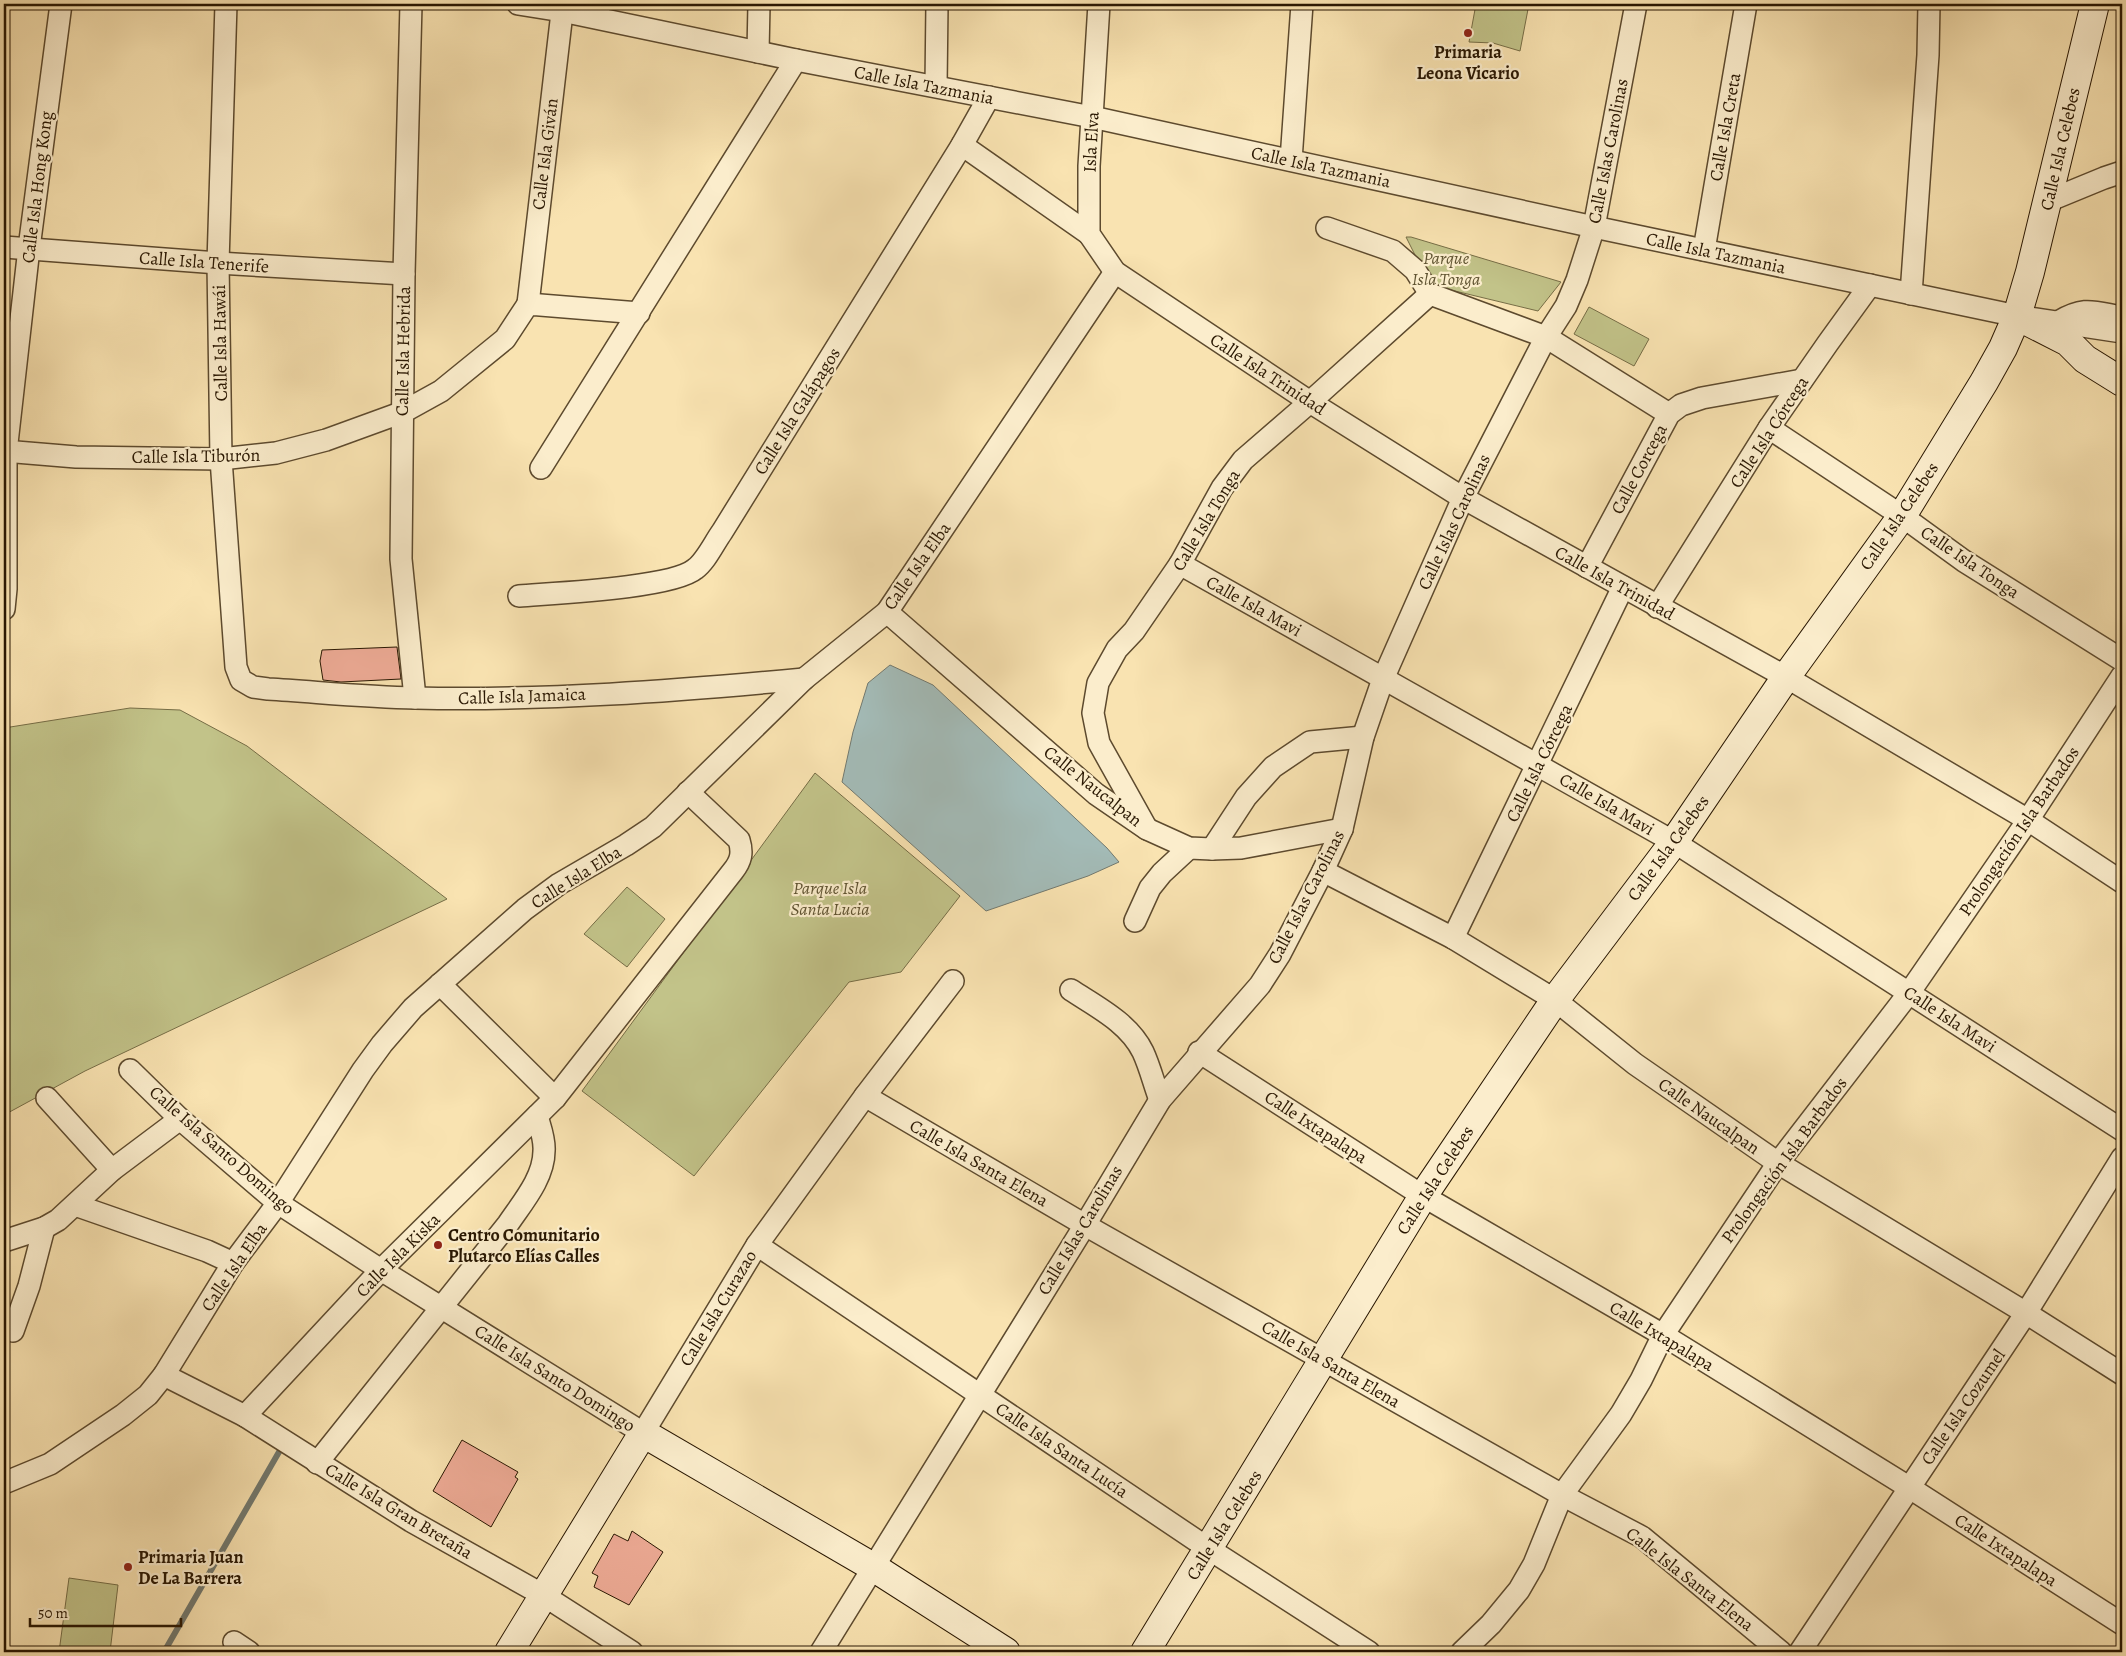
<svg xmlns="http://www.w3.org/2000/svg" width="2126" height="1656" font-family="Alegreya,serif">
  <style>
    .green { fill: #c2c389; stroke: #766d46 }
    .water { fill: #a3bbb7; stroke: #72796f }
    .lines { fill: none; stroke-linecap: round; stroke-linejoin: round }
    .stream { stroke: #72796f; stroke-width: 6 }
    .building { fill: #eeab96; stroke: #291702 }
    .street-casing { stroke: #5d4a2e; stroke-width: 24 }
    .secondary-casing { stroke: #291702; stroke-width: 30 }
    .street { stroke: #fbedcc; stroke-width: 21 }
    .secondary { stroke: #fbedcc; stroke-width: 28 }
    .poi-dot { fill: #8f2418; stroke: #fbedcc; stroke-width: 2 }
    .labels { text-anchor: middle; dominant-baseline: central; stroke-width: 4.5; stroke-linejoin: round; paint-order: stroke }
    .poi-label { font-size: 18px; font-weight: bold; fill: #291702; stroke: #fbedcc; text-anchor: start }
    .street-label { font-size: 18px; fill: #291702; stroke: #fbedcc }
    .park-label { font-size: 18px; font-style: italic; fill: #5f5331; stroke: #fbedcc }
  </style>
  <rect width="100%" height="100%" fill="#f9e3b1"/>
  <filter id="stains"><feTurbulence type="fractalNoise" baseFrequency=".004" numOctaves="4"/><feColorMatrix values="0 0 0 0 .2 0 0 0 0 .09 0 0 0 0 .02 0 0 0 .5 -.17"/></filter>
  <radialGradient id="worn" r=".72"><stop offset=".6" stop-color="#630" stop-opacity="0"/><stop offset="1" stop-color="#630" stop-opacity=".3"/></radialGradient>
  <g class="green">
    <path d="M 1476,4 L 1529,4 L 1520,51 L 1493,43 L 1469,42 Z"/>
    <path d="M 1406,237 L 1411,237 L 1561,282 L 1538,311 L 1430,285 Z"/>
    <path d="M 1589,307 L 1649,339 L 1634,366 L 1574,334 Z"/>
    <path d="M 130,708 L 180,710 L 247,746 L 447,899 L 85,1071 L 4,1115 L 4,728 Z"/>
    <path d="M 815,773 L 960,896 L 901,972 L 849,982 L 694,1176 L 582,1091 Z"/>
    <path d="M 627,887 L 665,919 L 627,967 L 584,934 Z"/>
    <path d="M 69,1578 L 118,1585 L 110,1652 L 59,1652 Z"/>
  </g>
  <path class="water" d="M 890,665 L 933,685 L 1107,848 L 1119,862 L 1088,876 L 986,911 L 842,782 L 853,732 L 868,683 Z"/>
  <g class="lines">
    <path class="stream" d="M 164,1652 L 283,1445"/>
  </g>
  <g class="building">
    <path d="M 397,647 L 401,679 L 341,682 L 323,680 L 320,661 L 322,650 Z"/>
    <path d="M 462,1440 L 518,1472 L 515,1477 L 518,1479 L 491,1527 L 433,1491 Z"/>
    <path d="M 632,1531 L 663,1552 L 629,1605 L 594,1587 L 598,1576 L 592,1573 L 614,1534 L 628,1541 Z"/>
  </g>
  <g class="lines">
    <g class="street-casing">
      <g id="street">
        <path d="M 226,4 L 218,263 L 221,459 L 236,667 L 241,680 L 253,687 L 268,689 C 317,692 366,697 415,698 C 545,701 675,691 804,679"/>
        <path d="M 411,4 L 404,274 L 401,559 L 415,698"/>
        <path d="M 518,4 L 562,11 L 796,60 L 1092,117 L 1594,227 L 2017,316 L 2122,332"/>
        <path d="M 1099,4 L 1089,166 L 1089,234 L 1115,272 L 1310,402 L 1463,498 L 1786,677 L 2028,820 L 2122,882"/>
        <path d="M 758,52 L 759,4"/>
        <path d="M 936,86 L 937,4"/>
        <path d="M 962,145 L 1089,234"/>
        <path d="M 1291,160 L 1302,4"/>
        <path d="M 2048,201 L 2104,178 L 2122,172"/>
        <path d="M 1327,228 L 1393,251 L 1415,270 L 1430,294"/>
        <path d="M 4,247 L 218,263 L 404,274"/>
        <path d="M 1704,250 L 1746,4"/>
        <path d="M 1430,294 L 1546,337 L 1669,414"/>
        <path d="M 1911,294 L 1928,55 L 1929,4"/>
        <path d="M 528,304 L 563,4"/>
        <path d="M 2058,322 C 2085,306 2093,312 2122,317"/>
        <path d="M 1769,428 L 1902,516 L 1964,561 L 2122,660"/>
        <path d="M 4,451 L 76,457 L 221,459 L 276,453 L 326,440 L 403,412 L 441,391 L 505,339 L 528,304 L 639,313"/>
        <path d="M 541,468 L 796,60"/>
        <path d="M 1180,564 L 1674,842 L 2122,1130"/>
        <path d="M 1587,567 L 1669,414 L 1681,405 L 1702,398 L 1802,380"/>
        <path d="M 519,596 C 555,593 672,588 695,569 C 706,561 714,543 722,532 L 962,145 L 989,97"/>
        <path d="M 1657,607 L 1769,428 L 1828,343 L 1870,285"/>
        <path d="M 4,609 L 6,589 L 6,452 L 29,248 L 61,4"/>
        <path d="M 887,612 L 1096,794 L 1147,829 L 1189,848 L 1212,849 L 1241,848 L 1342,829"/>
        <path d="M 1147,829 L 1099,743 L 1093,713 L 1098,683 L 1117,649 L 1134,631 L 1180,564 L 1222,488 L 1243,460 L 1310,402 L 1430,294"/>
        <path d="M 1212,849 L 1246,797 L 1273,767 L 1310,742 L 1363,737"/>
        <path d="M 1323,871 L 1453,938 L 1555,1000 L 1635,1064 L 1778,1163 L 2026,1313 L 2122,1374"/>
        <path d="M 1135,921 L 1150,888 L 1162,873 L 1189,848"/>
        <path d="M 1453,938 L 1623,587"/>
        <path d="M 440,984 L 555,1098"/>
        <path d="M 1071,990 C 1097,1007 1129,1023 1143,1052 C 1150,1067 1154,1084 1160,1100"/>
        <path d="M 1199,1052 L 1423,1196 L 1663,1335 L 1910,1488 L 2122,1624"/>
        <path d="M 130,1070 L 180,1119 L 278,1203 L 381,1270 L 643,1433 L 757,1245 L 865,1096 L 953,981"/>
        <path d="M 865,1096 L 1085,1225 L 1562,1495 L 1642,1537 L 1781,1652"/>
        <path d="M 47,1098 L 112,1170"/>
        <path d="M 75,1205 L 207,1251 L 233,1263"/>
        <path d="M 4,1241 L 44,1228 L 58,1220 L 112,1170 L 180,1119"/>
        <path d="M 757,1245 L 1209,1549 L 1369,1652"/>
        <path d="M 13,1331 L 29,1286 L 44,1228"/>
        <path d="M 164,1375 L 245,1416 L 411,1521 L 543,1595 L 632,1652"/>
        <path d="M 245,1416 L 381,1270 L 555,1098 L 733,871 C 741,861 743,853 739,840 L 688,792"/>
        <path d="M 317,1463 L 508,1224 C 522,1203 544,1178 544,1151 C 545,1139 540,1127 537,1116"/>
        <path d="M 4,1483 L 50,1464 L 123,1415 L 148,1395 L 164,1375 L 233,1263 L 278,1203 L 363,1070 L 382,1044 L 413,1008 L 525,909 L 559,884 L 626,845 L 653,827 L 804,679 L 887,612 L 1115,272"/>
        <path d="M 234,1642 L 249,1652"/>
        <path d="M 821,1652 L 1085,1225 L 1160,1100 L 1260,985 L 1280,954 L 1323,871 L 1342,829 L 1363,737 L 1383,679 L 1463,498 L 1546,337 L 1566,306 L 1577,280 L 1594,227 L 1636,4"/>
        <path d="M 1462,1652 L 1491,1624 L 1519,1590 L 1534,1564 L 1562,1495 L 1621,1414 L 1641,1380 L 1663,1335 L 1778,1163 L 1909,993 L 2028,820 L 2122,676"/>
        <path d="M 1800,1652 L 2026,1313 L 2122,1158"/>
      </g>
    </g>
    <g class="secondary-casing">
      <g id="secondary">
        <path d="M 2017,316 L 2068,342 L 2085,359 L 2122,382"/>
        <path d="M 509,1652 L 643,1433 L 873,1567 L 1006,1652"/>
        <path d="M 1145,1652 L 1423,1196 L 1555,1000 L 1674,842 L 1786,677 L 1902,516 L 1984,382 L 2003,348 L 2017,316 L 2030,272 L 2095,4"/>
      </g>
    </g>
    <use href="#street" class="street"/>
    <use href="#secondary" class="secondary"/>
  </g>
  <g class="poi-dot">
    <circle cx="1468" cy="33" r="5"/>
    <circle cx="438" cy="1245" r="5"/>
    <circle cx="128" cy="1567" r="5"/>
  </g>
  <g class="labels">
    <g class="poi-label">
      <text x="1468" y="52" text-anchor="middle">Primaria<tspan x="1468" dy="21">Leona Vicario</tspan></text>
      <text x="448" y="1235">Centro Comunitario<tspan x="448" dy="21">Plutarco Elías Calles</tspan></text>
      <text x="138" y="1557">Primaria Juan<tspan x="138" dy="21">De La Barrera</tspan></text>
    </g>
    <g class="street-label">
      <text transform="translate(924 85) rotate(11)">Calle Isla Tazmania</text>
      <text transform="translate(1725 127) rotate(-80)">Calle Isla Creta</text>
      <text transform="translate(1091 142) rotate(-87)">Isla Elva</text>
      <text transform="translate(2060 149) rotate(-77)">Calle Isla Celebes</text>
      <text transform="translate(1608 151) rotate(-79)">Calle Islas Carolinas</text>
      <text transform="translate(545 154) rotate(-83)">Calle Isla Giván</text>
      <text transform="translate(1321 167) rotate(12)">Calle Isla Tazmania</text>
      <text transform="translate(37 187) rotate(-83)">Calle Isla Hong Kong</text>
      <text transform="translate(1716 253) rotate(12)">Calle Isla Tazmania</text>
      <text transform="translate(204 262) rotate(4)">Calle Isla Tenerife</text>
      <text transform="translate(220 343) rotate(-91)">Calle Isla Hawái</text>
      <text transform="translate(403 351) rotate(-89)">Calle Isla Hebrida</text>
      <text transform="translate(1268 374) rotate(33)">Calle Isla Trinidad</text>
      <text transform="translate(797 411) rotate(-58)">Calle Isla Galápagos</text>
      <text transform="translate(1769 432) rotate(-57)">Calle Isla Córcega</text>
      <text transform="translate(196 456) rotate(-1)">Calle Isla Tiburón</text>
      <text transform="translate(1639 469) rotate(-62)">Calle Corcega</text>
      <text transform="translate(1899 516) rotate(-56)">Calle Isla Celebes</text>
      <text transform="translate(1206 520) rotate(-59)">Calle Isla Tonga</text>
      <text transform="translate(1454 522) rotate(-65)">Calle Islas Carolinas</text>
      <text transform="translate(1970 562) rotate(34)">Calle Isla Tonga</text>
      <text transform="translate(917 566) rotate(-55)">Calle Isla Elba</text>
      <text transform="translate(1615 583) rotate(29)">Calle Isla Trinidad</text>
      <text transform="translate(1254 606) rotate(29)">Calle Isla Mavi</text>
      <text transform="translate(522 696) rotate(-2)">Calle Isla Jamaica</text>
      <text transform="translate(1539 763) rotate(-64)">Calle Isla Córcega</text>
      <text transform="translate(1093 786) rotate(38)">Calle Naucalpan</text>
      <text transform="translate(1607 804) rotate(30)">Calle Isla Mavi</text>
      <text transform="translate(2019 831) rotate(-56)">Prolongación Isla Barbados</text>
      <text transform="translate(1668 848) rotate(-54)">Calle Isla Celebes</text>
      <text transform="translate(576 877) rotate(-32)">Calle Isla Elba</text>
      <text transform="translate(1306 897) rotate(-63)">Calle Islas Carolinas</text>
      <text transform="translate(1950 1019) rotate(33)">Calle Isla Mavi</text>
      <text transform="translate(1709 1116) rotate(35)">Calle Naucalpan</text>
      <text transform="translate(1316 1127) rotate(33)">Calle Ixtapalapa</text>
      <text transform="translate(222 1150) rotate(41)">Calle Isla Santo Domingo</text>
      <text transform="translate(1784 1160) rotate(-54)">Prolongación Isla Barbados</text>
      <text transform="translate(979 1163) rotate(30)">Calle Isla Santa Elena</text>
      <text transform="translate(1435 1180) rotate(-57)">Calle Isla Celebes</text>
      <text transform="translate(1080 1230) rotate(-59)">Calle Islas Carolinas</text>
      <text transform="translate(398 1255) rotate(-45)">Calle Isla Kiska</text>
      <text transform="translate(234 1267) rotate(-56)">Calle Isla Elba</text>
      <text transform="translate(718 1308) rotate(-59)">Calle Isla Curazao</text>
      <text transform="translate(1662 1336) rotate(31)">Calle Ixtapalapa</text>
      <text transform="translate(1331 1364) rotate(30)">Calle Isla Santa Elena</text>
      <text transform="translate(555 1378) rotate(32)">Calle Isla Santo Domingo</text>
      <text transform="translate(1963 1407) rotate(-56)">Calle Isla Cozumel</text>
      <text transform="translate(1062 1450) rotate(34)">Calle Isla Santa Lucía</text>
      <text transform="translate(399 1511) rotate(31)">Calle Isla Gran Bretaña</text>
      <text transform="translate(1224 1525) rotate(-58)">Calle Isla Celebes</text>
      <text transform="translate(2006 1550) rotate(33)">Calle Ixtapalapa</text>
      <text transform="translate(1690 1579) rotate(38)">Calle Isla Santa Elena</text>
    </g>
    <g class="park-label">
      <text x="1446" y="258">Parque<tspan x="1446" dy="21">Isla Tonga</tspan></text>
      <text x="830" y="888">Parque Isla<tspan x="830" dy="21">Santa Lucia</tspan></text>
    </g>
  </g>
  <rect width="2126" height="1656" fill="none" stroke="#f9e3b1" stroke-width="20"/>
  <rect x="5" y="5" width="2116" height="1646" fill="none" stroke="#291702" stroke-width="2.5"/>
  <rect x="10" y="10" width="2106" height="1636" fill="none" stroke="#291702"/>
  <path d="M30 1618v8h151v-8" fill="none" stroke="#291702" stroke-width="2.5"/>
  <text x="38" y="1618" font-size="15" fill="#291702" stroke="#fbedcc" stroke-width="4" paint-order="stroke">50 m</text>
  <rect width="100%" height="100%" filter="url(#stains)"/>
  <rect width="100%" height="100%" fill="url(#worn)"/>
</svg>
